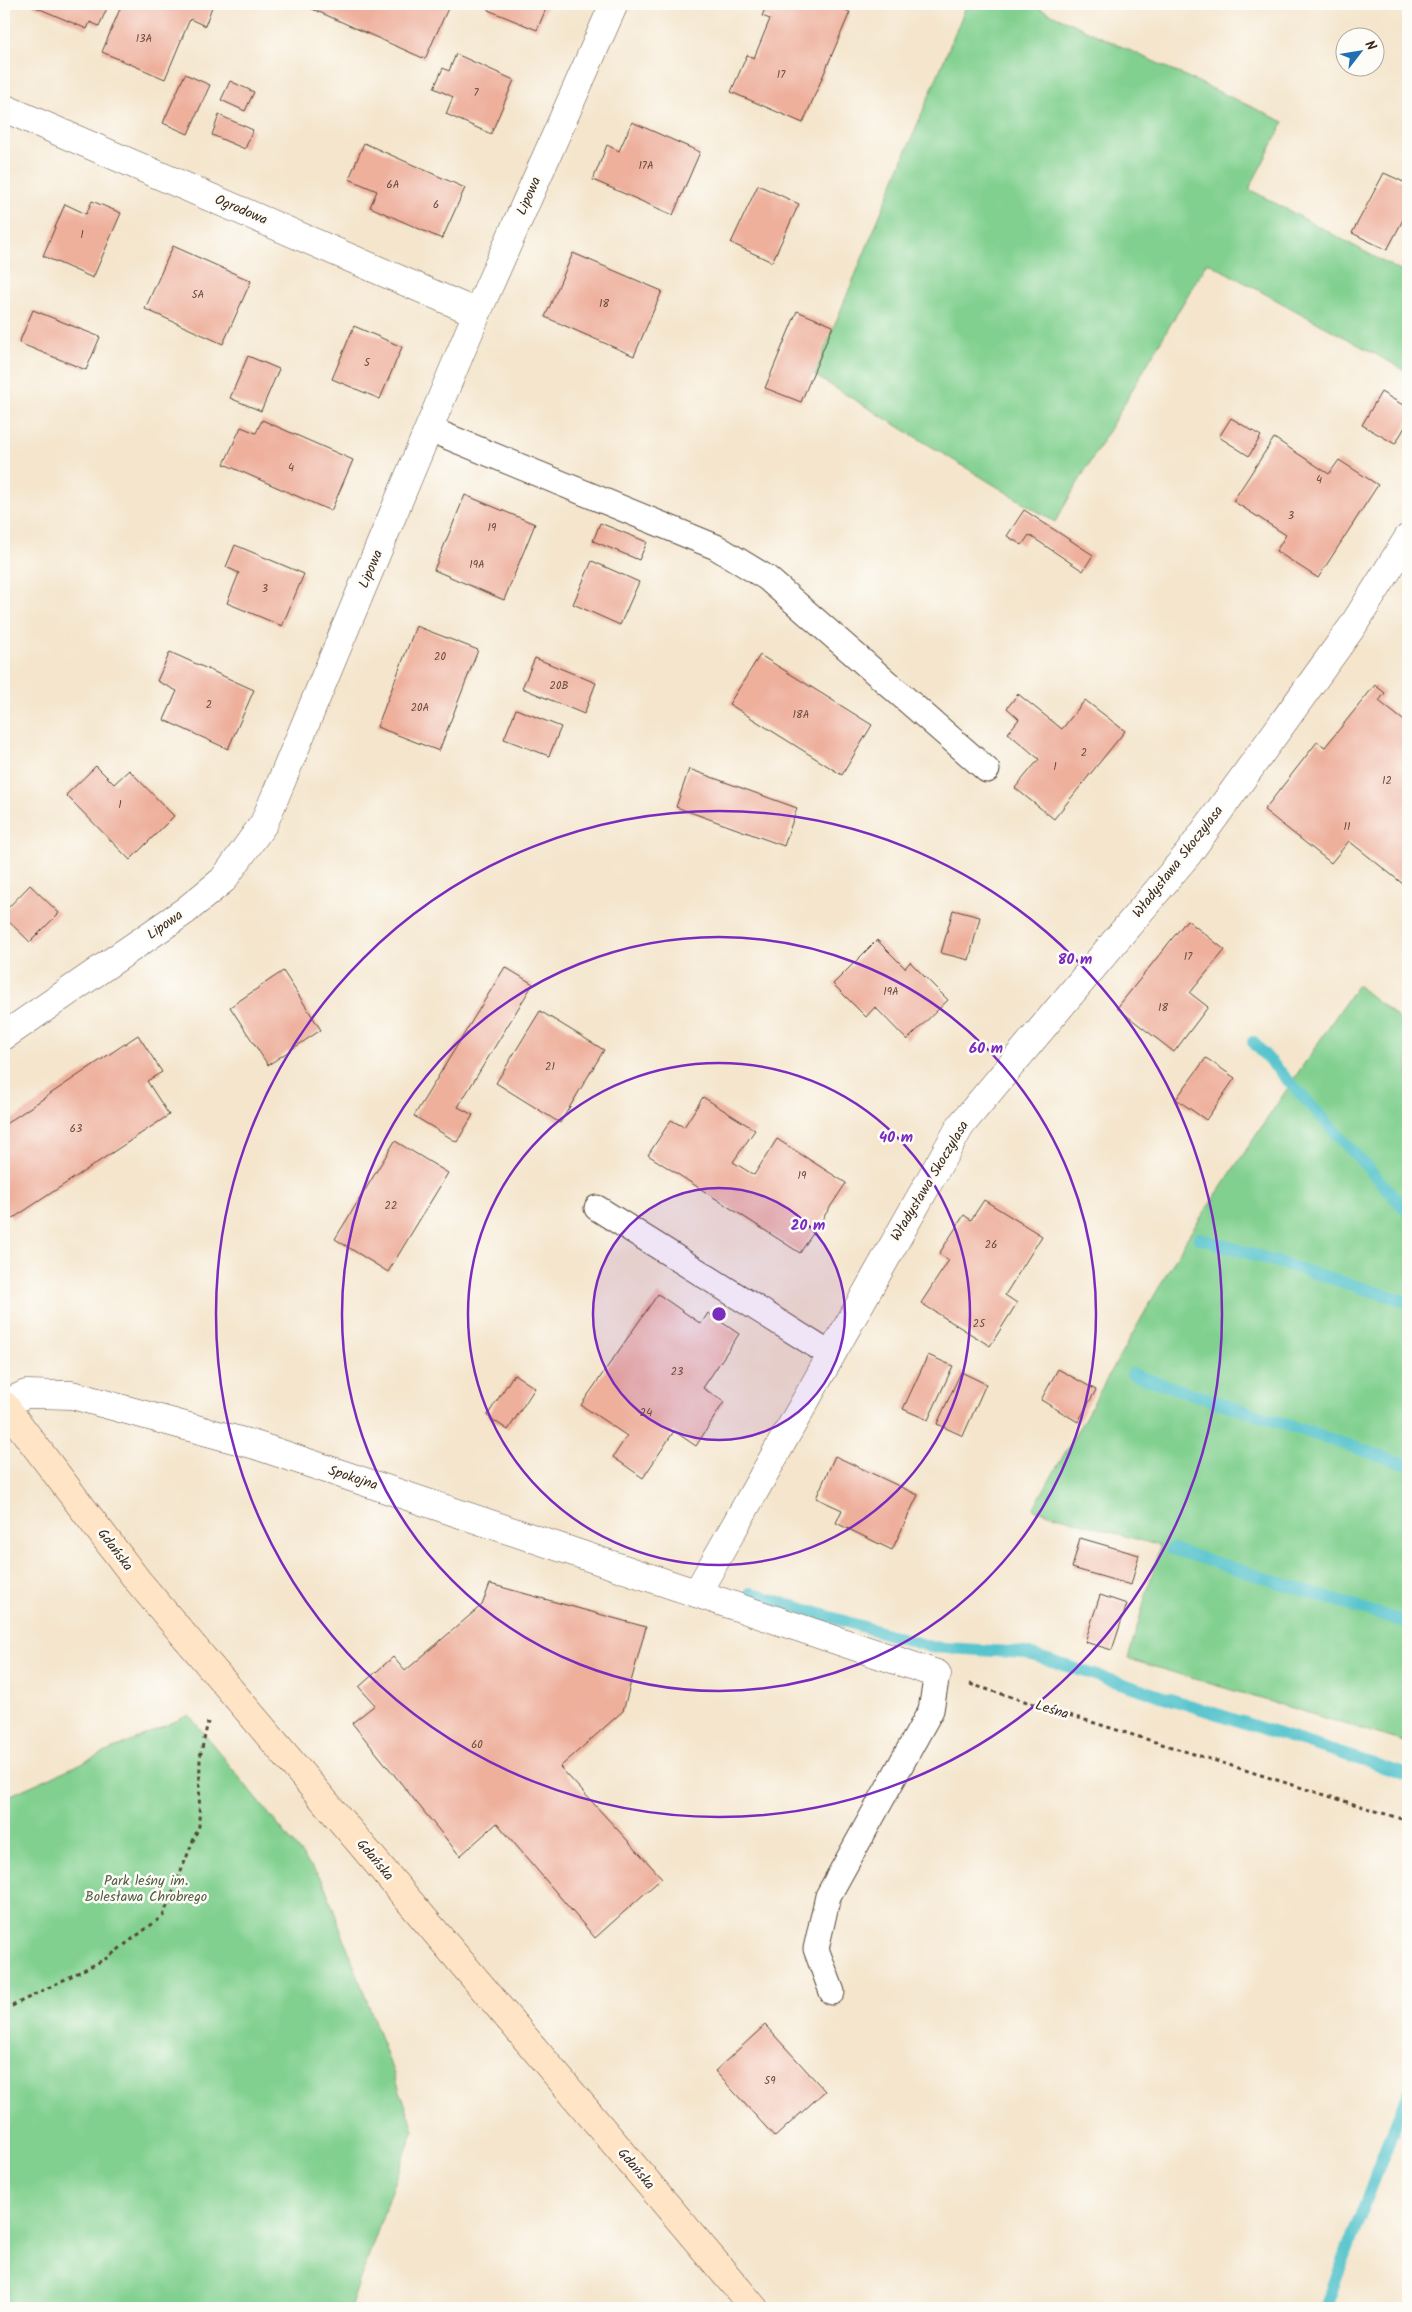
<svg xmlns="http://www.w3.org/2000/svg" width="1412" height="2312" font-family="Kalam,sans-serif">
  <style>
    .green { fill: #81d08f; stroke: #5e7d56 }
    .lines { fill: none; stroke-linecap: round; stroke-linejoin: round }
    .stream { stroke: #58c5cd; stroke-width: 12 }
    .building { fill: #eeaf9b }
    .service-casing { stroke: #574638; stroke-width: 27 }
    .minor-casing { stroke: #574638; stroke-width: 29 }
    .secondary-casing { stroke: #574638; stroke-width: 29 }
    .path { stroke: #574638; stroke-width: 3; stroke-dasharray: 4 4; stroke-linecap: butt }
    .service { stroke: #fff; stroke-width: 25 }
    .minor { stroke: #fff; stroke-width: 28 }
    .secondary { stroke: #ffe4c6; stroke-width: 28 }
    .ring { fill: none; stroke: #7b2cbf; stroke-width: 2.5 }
    .labels { text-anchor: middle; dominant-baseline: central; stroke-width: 5; stroke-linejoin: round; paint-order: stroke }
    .number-label { font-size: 11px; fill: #684b3d }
    .street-label { font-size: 14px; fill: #3b2a1e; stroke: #fdfcf7 }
    .park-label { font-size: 14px; fill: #505c40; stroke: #fdfcf7 }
    .centre { fill: #7b2cbf; stroke: #fdfcf7; stroke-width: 2.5 }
    .ring-label { font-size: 15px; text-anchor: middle; font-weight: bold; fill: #7b2cbf; stroke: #fdfcf7; stroke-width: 5; stroke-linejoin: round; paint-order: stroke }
  </style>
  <rect width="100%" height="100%" fill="#fdfcf7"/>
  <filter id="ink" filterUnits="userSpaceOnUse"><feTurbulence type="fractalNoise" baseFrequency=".02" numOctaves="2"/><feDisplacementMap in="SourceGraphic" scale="10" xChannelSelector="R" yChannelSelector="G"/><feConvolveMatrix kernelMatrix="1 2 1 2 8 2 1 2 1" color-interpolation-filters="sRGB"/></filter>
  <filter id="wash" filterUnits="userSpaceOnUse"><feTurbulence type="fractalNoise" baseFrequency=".0096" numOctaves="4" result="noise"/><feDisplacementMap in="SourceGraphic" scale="20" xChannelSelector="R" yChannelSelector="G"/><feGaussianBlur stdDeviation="1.12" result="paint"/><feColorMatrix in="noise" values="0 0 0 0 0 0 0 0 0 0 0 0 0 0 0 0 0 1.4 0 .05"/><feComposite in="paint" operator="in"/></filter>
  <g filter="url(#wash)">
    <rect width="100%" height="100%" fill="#f4e5cc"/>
    <g class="green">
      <path d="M 967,4 L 1030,4 L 1284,122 L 1249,189 L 1408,275 L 1408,372 L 1207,262 L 1055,522 L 814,375 Z"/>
      <path d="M 1357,985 L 1408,1026 L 1408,1743 L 1128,1659 L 1160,1546 L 1033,1509 L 1187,1238 Z"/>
      <path d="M 189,1715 L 323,1881 L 414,2129 L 350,2308 L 4,2308 L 4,1798 Z"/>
    </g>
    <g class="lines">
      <g class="stream">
        <path d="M 1253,1042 L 1408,1212"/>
        <path d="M 1199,1238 L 1408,1302"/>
        <path d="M 1132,1374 L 1408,1465"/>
        <path d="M 1172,1549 L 1408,1623"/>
        <path d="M 750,1593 L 931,1647 L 1026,1653 L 1408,1775"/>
        <path d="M 1325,2308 L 1408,2092"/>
      </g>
    </g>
    <g id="blocks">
      <g class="building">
        <path d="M 34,4 L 109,4 L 99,26 L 90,22 L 87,29 L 33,6 Z"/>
        <path d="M 122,4 L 213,4 L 205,26 L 190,19 L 165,79 L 102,52 Z"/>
        <path d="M 310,4 L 450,4 L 425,59 L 308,7 Z"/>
        <path d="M 491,4 L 548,4 L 537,30 L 488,10 Z"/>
        <path d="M 767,4 L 831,4 L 850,12 L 803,123 L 731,92 L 747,55 L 754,58 L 770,19 L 762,16 Z"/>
        <path d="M 456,54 L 514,80 L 491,134 L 446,114 L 453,97 L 434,88 L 443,68 L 449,71 Z"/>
        <path d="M 185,74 L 210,85 L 188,134 L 163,123 Z"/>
        <path d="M 230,81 L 254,92 L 245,111 L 221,100 Z"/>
        <path d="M 219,115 L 253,130 L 245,149 L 212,135 Z"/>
        <path d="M 632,122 L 700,152 L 673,215 L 593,180 L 607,145 L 619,151 Z"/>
        <path d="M 364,143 L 465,188 L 442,239 L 370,207 L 377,191 L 349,179 Z"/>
        <path d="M 1384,173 L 1408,184 L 1408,220 L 1404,218 L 1387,250 L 1352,233 Z"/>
        <path d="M 758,185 L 799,204 L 772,262 L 731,243 Z"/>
        <path d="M 92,201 L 121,213 L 93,278 L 43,256 L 65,204 L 86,214 Z"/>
        <path d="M 173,246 L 251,281 L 223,344 L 145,309 Z"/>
        <path d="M 573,253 L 662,291 L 634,356 L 545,317 Z"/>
        <path d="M 33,310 L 100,337 L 86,370 L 19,343 Z"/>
        <path d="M 797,311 L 833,326 L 801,402 L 765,388 Z"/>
        <path d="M 354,326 L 402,347 L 380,399 L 332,379 Z"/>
        <path d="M 248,356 L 279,369 L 261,411 L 230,398 Z"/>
        <path d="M 1381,392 L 1408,408 L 1408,422 L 1395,444 L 1362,425 Z"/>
        <path d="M 1231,418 L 1261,436 L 1249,456 L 1219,437 Z"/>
        <path d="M 262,420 L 353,460 L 331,511 L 224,464 L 241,427 L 256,433 Z"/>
        <path d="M 1274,438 L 1329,474 L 1339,460 L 1378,485 L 1318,578 L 1276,551 L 1286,535 L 1233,501 Z"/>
        <path d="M 465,495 L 535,524 L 504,600 L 434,570 Z"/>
        <path d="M 1024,510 L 1093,555 L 1083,571 L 1029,535 L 1022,545 L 1007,536 Z"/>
        <path d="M 600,523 L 647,542 L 639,560 L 593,541 Z"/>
        <path d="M 235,545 L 304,574 L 282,626 L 227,603 L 239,573 L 226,567 Z"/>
        <path d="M 592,561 L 639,582 L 620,625 L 573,604 Z"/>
        <path d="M 416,626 L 478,650 L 439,751 L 377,727 Z"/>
        <path d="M 170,652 L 254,690 L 228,749 L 164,720 L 177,691 L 157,681 Z"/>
        <path d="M 760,655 L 872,725 L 842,775 L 729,704 Z"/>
        <path d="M 535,658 L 596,683 L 584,714 L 522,688 Z"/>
        <path d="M 1375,685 L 1385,693 L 1379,701 L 1408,724 L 1408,888 L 1349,841 L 1331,863 L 1264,810 L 1317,742 L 1325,747 Z"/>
        <path d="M 1018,694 L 1062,729 L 1085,700 L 1125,731 L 1054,819 L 1015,788 L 1039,759 L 1008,733 L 1019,719 L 1007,708 Z"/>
        <path d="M 516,709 L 561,727 L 549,756 L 504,739 Z"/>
        <path d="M 96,766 L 114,784 L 129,770 L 174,816 L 130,860 L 66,795 Z"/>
        <path d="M 689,769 L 797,808 L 784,846 L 676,807 Z"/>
        <path d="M 30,885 L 59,913 L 30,942 L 4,917 L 4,912 Z"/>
        <path d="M 953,910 L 980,917 L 969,960 L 941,953 Z"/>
        <path d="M 1187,920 L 1225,950 L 1190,993 L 1208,1007 L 1174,1052 L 1117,1008 Z"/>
        <path d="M 877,940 L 905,968 L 910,962 L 948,1000 L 907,1040 L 875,1007 L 866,1017 L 833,984 Z"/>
        <path d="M 505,967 L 533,984 L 458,1107 L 473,1115 L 457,1142 L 414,1116 Z"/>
        <path d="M 283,971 L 321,1030 L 268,1065 L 230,1007 Z"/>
        <path d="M 540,1011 L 604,1050 L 560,1123 L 496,1083 Z"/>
        <path d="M 138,1035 L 162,1072 L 147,1081 L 169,1115 L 12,1219 L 4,1207 L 4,1125 Z"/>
        <path d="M 1206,1058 L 1235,1078 L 1206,1120 L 1176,1099 Z"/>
        <path d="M 703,1097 L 755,1130 L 733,1162 L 754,1175 L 777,1139 L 846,1183 L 800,1253 L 648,1155 L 671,1120 L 684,1127 Z"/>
        <path d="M 395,1141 L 448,1173 L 388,1272 L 335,1239 Z"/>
        <path d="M 984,1200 L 1042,1236 L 1005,1295 L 1017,1303 L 990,1346 L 921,1303 L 949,1260 L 939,1254 L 964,1215 L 971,1220 Z"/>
        <path d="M 658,1294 L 701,1324 L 708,1313 L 739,1334 L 703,1388 L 724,1402 L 696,1446 L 674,1431 L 643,1478 L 613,1457 L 627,1436 L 581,1405 Z"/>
        <path d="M 928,1355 L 953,1366 L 928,1420 L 903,1409 Z"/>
        <path d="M 1058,1369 L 1096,1390 L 1078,1422 L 1041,1400 Z"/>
        <path d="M 961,1372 L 986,1384 L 963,1436 L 937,1424 Z"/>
        <path d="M 514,1374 L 535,1388 L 508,1430 L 487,1416 Z"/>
        <path d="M 835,1456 L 918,1495 L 892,1550 L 836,1523 L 842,1510 L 816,1498 Z"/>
        <path d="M 1080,1538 L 1139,1555 L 1131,1585 L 1072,1568 Z"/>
        <path d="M 490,1584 L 646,1627 L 623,1711 L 560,1767 L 662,1878 L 595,1938 L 497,1823 L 460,1856 L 352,1723 L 375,1705 L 359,1687 L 393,1657 L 405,1671 L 482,1605 Z"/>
        <path d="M 1100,1595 L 1127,1604 L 1112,1650 L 1085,1642 Z"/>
        <path d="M 765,2025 L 825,2091 L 775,2137 L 715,2071 Z"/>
      </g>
    </g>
  </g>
  <g filter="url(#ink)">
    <use href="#blocks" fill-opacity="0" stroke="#574638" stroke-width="1"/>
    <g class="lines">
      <g class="service-casing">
        <g id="service">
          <path d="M 429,429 L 716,547 L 767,578 L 987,770"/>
          <path d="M 597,1208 L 831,1355"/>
          <path d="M 832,1992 L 816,1949 L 828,1896 L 931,1710 L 937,1674"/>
        </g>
      </g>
      <g class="minor-casing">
        <g id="minor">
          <path d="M 4,108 L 477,313"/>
          <path d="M 4,1036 L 185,911 L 223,880 L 264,823 L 477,313 L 614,4"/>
          <path d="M 4,1404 L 26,1394 L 72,1395 L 255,1445 L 937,1674"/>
          <path d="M 697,1593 L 961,1125 L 1188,854 L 1352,627 L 1408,538"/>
        </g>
      </g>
      <g class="secondary-casing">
        <path id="secondary" d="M 4,1405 L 138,1581 L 754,2308"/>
      </g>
      <g class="path">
        <path d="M 970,1684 L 1408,1821"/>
        <path d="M 4,2008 L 12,2006 L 107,1958 L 163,1916 L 199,1826 L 200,1757 L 208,1722"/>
      </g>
      <use href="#service" class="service"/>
      <use href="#minor" class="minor"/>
      <use href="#secondary" class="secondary"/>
    </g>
  </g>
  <circle cx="719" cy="1314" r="126" fill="#7b2cbf" fill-opacity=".12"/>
  <g class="ring">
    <circle cx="719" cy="1314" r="126"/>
    <circle cx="719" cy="1314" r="251"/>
    <circle cx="719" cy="1314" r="377"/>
    <circle cx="719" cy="1314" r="503"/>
  </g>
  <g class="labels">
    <g class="number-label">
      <text x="144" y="39">13A</text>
      <text x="781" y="75">17</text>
      <text x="476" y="93">7</text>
      <text x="646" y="166">17A</text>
      <text x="393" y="185">6A</text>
      <text x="436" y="205">6</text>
      <text x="82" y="235">1</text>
      <text x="198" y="295">5A</text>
      <text x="604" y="304">18</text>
      <text x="367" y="363">5</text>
      <text x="291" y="468">4</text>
      <text x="1319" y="480">4</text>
      <text x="1291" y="516">3</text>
      <text x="492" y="528">19</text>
      <text x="477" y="565">19A</text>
      <text x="265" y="589">3</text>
      <text x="440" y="657">20</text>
      <text x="559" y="686">20B</text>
      <text x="209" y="705">2</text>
      <text x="420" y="708">20A</text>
      <text x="801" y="715">18A</text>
      <text x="1084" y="753">2</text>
      <text x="1055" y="767">1</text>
      <text x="1387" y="781">12</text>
      <text x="120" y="805">1</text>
      <text x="1347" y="827">11</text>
      <text x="1188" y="957">17</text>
      <text x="891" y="992">19A</text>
      <text x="1163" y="1008">18</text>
      <text x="550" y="1067">21</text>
      <text x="76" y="1129">63</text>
      <text x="802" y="1176">19</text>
      <text x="391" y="1206">22</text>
      <text x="991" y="1245">26</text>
      <text x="979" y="1324">25</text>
      <text x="677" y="1372">23</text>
      <text x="646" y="1413">24</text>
      <text x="477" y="1745">60</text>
      <text x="770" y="2081">59</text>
    </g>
    <g class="street-label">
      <text transform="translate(529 196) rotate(-66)">Lipowa</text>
      <text transform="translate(241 210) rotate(23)">Ogrodowa</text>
      <text transform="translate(371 569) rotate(-67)">Lipowa</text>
      <text transform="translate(1178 862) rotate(-52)">Władysława Skoczylasa</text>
      <text transform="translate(165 925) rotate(-35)">Lipowa</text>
      <text transform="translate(930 1181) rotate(-59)">Władysława Skoczylasa</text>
      <text transform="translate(353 1478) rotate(18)">Spokojna</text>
      <text transform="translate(115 1550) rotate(53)">Gdańska</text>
      <text transform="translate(1052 1710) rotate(17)">Leśna</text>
      <text transform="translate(375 1860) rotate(50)">Gdańska</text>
      <text transform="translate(636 2169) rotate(50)">Gdańska</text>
    </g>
    <g class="park-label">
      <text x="146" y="1881">Park leśny im.<tspan x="146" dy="16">Bolesława Chrobrego</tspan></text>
    </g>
  </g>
  <circle cx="719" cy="1314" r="8" class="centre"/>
  <g class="ring-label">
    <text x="1075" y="964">80 m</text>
    <text x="986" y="1053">60 m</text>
    <text x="896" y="1142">40 m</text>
    <text x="808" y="1230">20 m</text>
  </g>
  <rect width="1412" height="2312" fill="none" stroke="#fdfcf7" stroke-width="20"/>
  <g transform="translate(1360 52) rotate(59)"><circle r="24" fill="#fdfcf7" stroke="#afa8a0"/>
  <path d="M0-4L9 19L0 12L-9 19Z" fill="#1f6fb2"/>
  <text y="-8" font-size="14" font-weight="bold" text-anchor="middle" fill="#3b2a1e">N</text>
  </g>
</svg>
